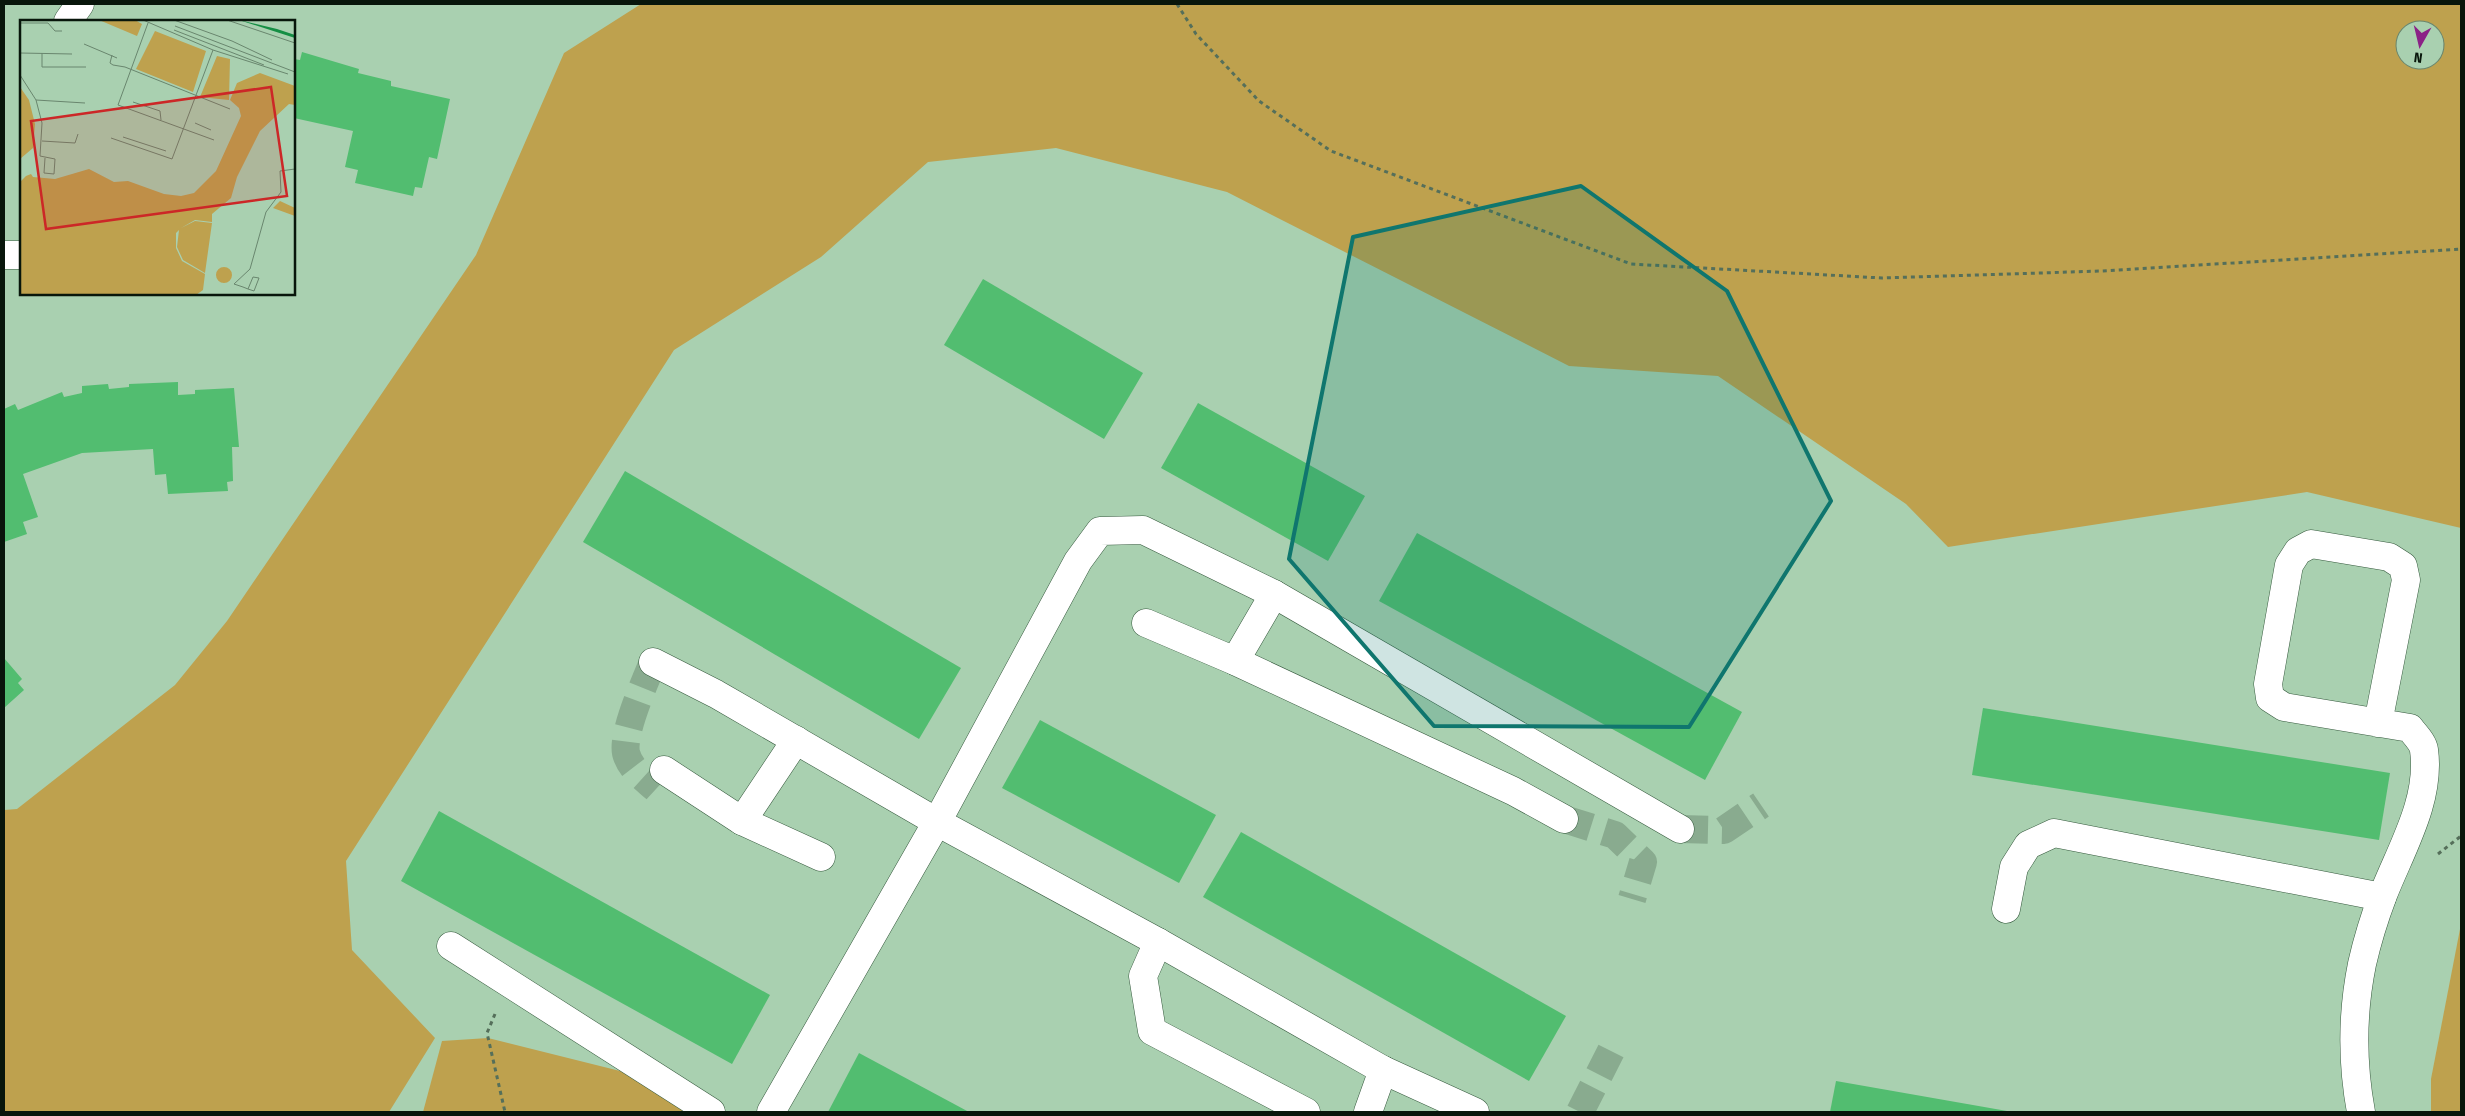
<svg xmlns="http://www.w3.org/2000/svg" width="2465" height="1116" font-family="'Fira Sans Condensed',sans-serif">
  <style>
    .green { fill: #bea14e; fill-rule: evenodd }
    .building { fill: #52bd70 }
    .lines { fill: none; stroke-linecap: round; stroke-linejoin: round }
    .minor-tunnel { stroke: #89ab8f; stroke-width: 28; stroke-dasharray: 28 14; stroke-linecap: butt }
    .minor-casing { stroke: #365a3e; stroke-width: 29 }
    .path { stroke: #556f5a; stroke-width: 3; stroke-dasharray: 4 4; stroke-linecap: butt }
    .minor { stroke: #fff; stroke-width: 28 }
    .marked { fill: #0f766e; fill-opacity: 0.2; stroke: #0f766e; stroke-width: 4; stroke-linejoin: round }
    .inset-road { fill: none; stroke: #69866e; stroke-width: 1 }
    .view { fill: #cc2727; fill-opacity: 0.15; stroke: #cc2727; stroke-width: 2.5 }
    .inset-edge { fill: none; stroke: #08160b; stroke-width: 2.5 }
  </style>
  <rect width="100%" height="100%" fill="#a9d0b0"/>
  <g class="green">
    <path d="M 641,4 L 2461,4 L 2461,528 L 2307,492 L 1948,547 L 1906,504 L 1718,376 L 1569,366 L 1227,192 L 1056,148 L 928,162 L 821,257 L 674,350 L 346,861 L 352,950 L 435,1038 L 389,1112 L 4,1112 L 4,810 L 17,809 L 175,685 L 227,621 L 476,255 L 564,53 ZM 2405,30 L 2435,30 L 2435,60 L 2405,60 Z"/>
    <path d="M 2461,924 L 2461,1112 L 2431,1112 L 2431,1079 Z"/>
    <path d="M 488,1038 L 620,1071 L 695,1095 L 722,1112 L 423,1112 L 442,1041 Z"/>
  </g>
  <g class="building">
    <path d="M 302,52 L 359,69 L 358,73 L 391,81 L 391,86 L 450,99 L 437,159 L 429,157 L 422,188 L 415,187 L 413,196 L 355,183 L 358,170 L 345,167 L 353,131 L 294,118 L 294,59 L 300,60 Z"/>
    <path d="M 983,279 L 1143,373 L 1104,439 L 944,345 Z"/>
    <path d="M 178,382 L 178,395 L 195,394 L 195,390 L 234,388 L 239,447 L 232,447 L 233,481 L 227,482 L 228,491 L 168,494 L 166,474 L 155,475 L 153,449 L 82,453 L 23,474 L 38,517 L 23,522 L 27,534 L 4,542 L 4,409 L 15,404 L 18,410 L 62,392 L 64,397 L 82,393 L 82,386 L 108,384 L 109,389 L 129,387 L 129,384 Z"/>
    <path d="M 1198,403 L 1365,496 L 1328,561 L 1161,468 Z"/>
    <path d="M 625,471 L 961,668 L 919,739 L 583,542 Z"/>
    <path d="M 1417,533 L 1742,712 L 1705,780 L 1379,601 Z"/>
    <path d="M 4,658 L 22,679 L 18,683 L 24,690 L 4,708 Z"/>
    <path d="M 1983,708 L 2390,773 L 2379,840 L 1972,775 Z"/>
    <path d="M 1040,720 L 1216,815 L 1179,883 L 1002,788 Z"/>
    <path d="M 439,811 L 770,995 L 732,1064 L 401,881 Z"/>
    <path d="M 1241,832 L 1566,1016 L 1529,1081 L 1203,897 Z"/>
    <path d="M 859,1053 L 969,1112 L 828,1112 Z"/>
    <path d="M 1836,1081 L 2007,1111 L 2007,1112 L 1830,1112 Z"/>
  </g>
  <g class="lines">
    <g class="minor-tunnel">
      <path d="M 653,662 C 645,682 622,733 626,753 C 630,769 645,779 656,789"/>
      <path d="M 1564,819 L 1615,835 L 1643,862 L 1632,899"/>
      <path d="M 1680,829 L 1724,830 L 1761,805"/>
      <path d="M 1580,1112 L 1611,1051"/>
    </g>
    <g class="minor-casing">
      <g id="minor">
        <path d="M 68,21 L 80,4"/>
        <path d="M 4,255 L 21,255"/>
        <path d="M 1146,623 L 1235,661 L 1513,791 L 1564,819"/>
        <path d="M 1235,661 L 1274,594"/>
        <path d="M 653,662 L 716,694 L 937,822 L 1158,942 L 1383,1070 L 1475,1112"/>
        <path d="M 664,770 L 742,821 L 821,857"/>
        <path d="M 742,821 L 796,740"/>
        <path d="M 2006,909 L 2014,867 L 2028,845 L 2054,833 L 2382,897"/>
        <path d="M 1158,942 L 1143,976 L 1152,1031 L 1306,1112"/>
        <path d="M 451,946 L 711,1112"/>
        <path d="M 771,1112 L 937,822 L 1078,561 L 1100,531 L 1143,530 L 1274,594 L 1680,829"/>
        <path d="M 1368,1112 L 1383,1070"/>
        <path d="M 2361,1112 C 2352,1063 2352,1013 2362,964 C 2367,942 2375,916 2383,895 C 2401,849 2431,800 2424,750 C 2423,742 2414,734 2410,728 L 2284,707 L 2270,698 L 2268,684 L 2289,565 L 2298,551 L 2311,544 L 2389,557 L 2403,566 L 2406,580 L 2378,723"/>
      </g>
    </g>
    <g class="path">
      <path d="M 1177,4 L 1196,34 L 1259,101 L 1331,151 L 1631,264 L 1882,278 L 2102,271 L 2461,249"/>
      <path d="M 2438,854 L 2461,836"/>
      <path d="M 495,1014 L 487,1033 L 505,1112"/>
    </g>
    <use href="#minor" class="minor"/>
  </g>
  <path class="marked" d="M 1581,186 L 1727,291 L 1831,501 L 1689,727 L 1434,726 L 1289,559 L 1353,237 Z"/>
  <g transform="translate(20 20)">
    <rect width="275" height="275" fill="#a9d0b0"/>
    <path d="M 79,0 L 115,0 L 122,4 L 117,16 ZM 135,11 L 186,31 L 173,72 L 116,49 ZM 197,36 L 210,39 L 209,80 L 180,77 ZM 240,53 L 275,66 L 275,85 L 269,84 L 240,111 L 217,157 L 211,178 L 192,194 L 192,202 L 175,200 L 161,208 L 175,201 L 192,203 L 185,253 L 163,240 L 157,227 L 159,210 L 156,213 L 156,228 L 162,241 L 185,254 L 183,270 L 176,275 L 0,275 L 0,162 L 6,156 L 11,154 L 13,157 L 35,159 L 69,149 L 94,162 L 108,161 L 144,174 L 161,176 L 174,173 L 196,151 L 221,96 L 219,88 L 210,80 L 217,63 ZM 0,67 L 9,80 L 15,104 L 13,128 L 0,139 ZM 260,181 L 275,188 L 275,196 L 253,188 ZM196 255a8 8 0 1 1 16 0a8 8 0 1 1-16 0Z" fill="#bea14e"/>
    <path d="M 219,0 L 257,9 L 275,15 L 275,18 Z" fill="#158e44"/>
    <path class="inset-road" d="M 123,0 L 193,30 L 268,54M 154,0 L 212,21 L 252,40M 207,0 L 275,23M 0,3 L 28,3 L 35,11 L 42,11M 128,3 L 98,85 L 194,120M 155,6 L 275,52M 154,10 L 244,45M 64,24 L 97,38M 0,33 L 52,34M 22,33 L 22,47 L 66,47M 92,35 L 90,43 L 93,45 L 105,47 L 210,89M 0,55 L 16,80 L 22,103 L 20,136 L 35,139 L 34,154 L 24,153 L 25,138M 16,80 L 65,83M 113,82 L 140,91 L 141,100M 175,103 L 191,110M 103,117 L 146,131M 91,118 L 152,139 L 193,30M 22,121 L 55,123 L 58,114M 214,264 L 230,249 L 246,192 L 261,172 L 260,151 L 275,149M 214,264 L 223,267 L 228,269 L 234,271 L 239,258 L 233,257 L 228,269"/>
    <path class="view" d="M 251,67 L 267,176 L 26,209 L 11,101 Z"/>
    <rect width="275" height="275" class="inset-edge"/>
  </g>
  <rect width="2465" height="1116" fill="none" stroke="#08160b" stroke-width="10"/>
  <g transform="translate(2420 45) rotate(188)"><circle r="24" fill="#a9d0b0" stroke="#69866e"/>
  <path d="M0-4L9 19L0 12L-9 19Z" fill="#8b2186"/>
  <text y="-8" font-size="14" font-weight="bold" text-anchor="middle" fill="#08160b">N</text>
  </g>
</svg>
